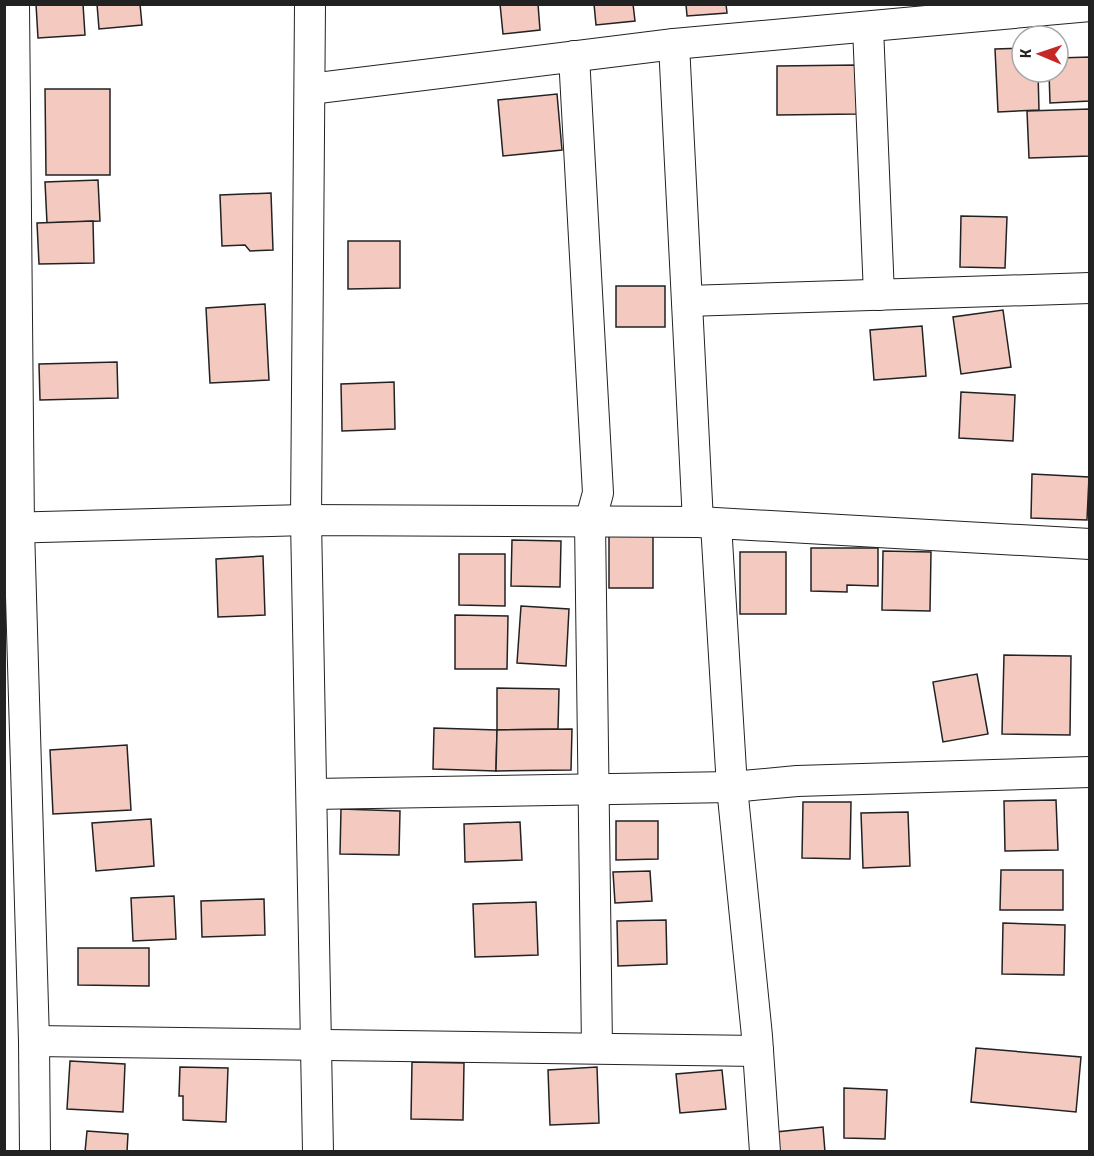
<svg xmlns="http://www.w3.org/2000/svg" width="1094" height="1156" font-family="'Titillium Web',sans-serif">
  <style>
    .building { fill: #f3c9c0; stroke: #222; stroke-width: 1.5 }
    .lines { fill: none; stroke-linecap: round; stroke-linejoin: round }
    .minor-casing { stroke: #222; stroke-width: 32 }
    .minor { stroke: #fff; stroke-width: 30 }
  </style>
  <rect width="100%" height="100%" fill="#fff"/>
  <g class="building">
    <path d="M 36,4 L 83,4 L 85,35 L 38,38 Z"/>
    <path d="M 97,4 L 140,4 L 142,25 L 99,29 Z"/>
    <path d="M 500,4 L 538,4 L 540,30 L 503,34 Z"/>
    <path d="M 594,4 L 633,4 L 635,21 L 596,25 Z"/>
    <path d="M 686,4 L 726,4 L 727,13 L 687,16 Z"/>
    <path d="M 1022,48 L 1022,72 L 1038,72 L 1039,110 L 998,112 L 995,49 Z"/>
    <path d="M 1090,57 L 1090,101 L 1050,103 L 1049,72 L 1058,72 L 1058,58 Z"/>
    <path d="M 857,65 L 858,114 L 777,115 L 777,66 Z"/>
    <path d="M 45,89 L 110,89 L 110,175 L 46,175 Z"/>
    <path d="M 557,94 L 562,150 L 503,156 L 498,100 Z"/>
    <path d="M 1090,109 L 1090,156 L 1029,158 L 1027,111 Z"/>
    <path d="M 98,180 L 100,221 L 47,223 L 45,182 Z"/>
    <path d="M 271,193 L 273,250 L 250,251 L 245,245 L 222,246 L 220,195 Z"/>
    <path d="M 961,216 L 1007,217 L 1005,268 L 960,267 Z"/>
    <path d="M 93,221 L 94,263 L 39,264 L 37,223 Z"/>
    <path d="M 348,241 L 400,241 L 400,288 L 348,289 Z"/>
    <rect x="616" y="286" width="49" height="41"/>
    <path d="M 265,304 L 269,380 L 210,383 L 206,308 Z"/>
    <path d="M 1003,310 L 1011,367 L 961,374 L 953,317 Z"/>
    <path d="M 922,326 L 926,376 L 874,380 L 870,330 Z"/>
    <path d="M 117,362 L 118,398 L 40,400 L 39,364 Z"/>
    <path d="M 394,382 L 395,429 L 342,431 L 341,384 Z"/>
    <path d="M 961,392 L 1015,395 L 1013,441 L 959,438 Z"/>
    <path d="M 1032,474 L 1089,477 L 1087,520 L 1031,518 Z"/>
    <rect x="609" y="534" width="44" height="54"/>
    <path d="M 512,540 L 561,541 L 560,587 L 511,586 Z"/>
    <path d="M 811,548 L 878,548 L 878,586 L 847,585 L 847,592 L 811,591 Z"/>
    <path d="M 883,551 L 931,552 L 930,611 L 882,610 Z"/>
    <rect x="740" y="552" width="46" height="62"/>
    <path d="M 459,554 L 505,554 L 505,606 L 459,605 Z"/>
    <path d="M 263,556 L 265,615 L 218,617 L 216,559 Z"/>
    <path d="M 521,606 L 569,609 L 566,666 L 517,663 Z"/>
    <path d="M 455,615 L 508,616 L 507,669 L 455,669 Z"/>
    <path d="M 1004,655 L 1071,656 L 1070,735 L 1002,734 Z"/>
    <path d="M 977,674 L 988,734 L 943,742 L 933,682 Z"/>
    <path d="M 497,688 L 559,689 L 558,729 L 497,730 Z"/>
    <path d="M 434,728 L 497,730 L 496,771 L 433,769 Z"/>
    <path d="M 572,729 L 571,770 L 496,771 L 497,730 Z"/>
    <path d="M 127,745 L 131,810 L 53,814 L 50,750 Z"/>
    <path d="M 1056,800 L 1058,850 L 1005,851 L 1004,801 Z"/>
    <path d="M 803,802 L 851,802 L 850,859 L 802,858 Z"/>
    <path d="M 341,809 L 400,811 L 399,855 L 340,854 Z"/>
    <path d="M 908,812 L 910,866 L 863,868 L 861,813 Z"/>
    <path d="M 151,819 L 154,866 L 96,871 L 92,823 Z"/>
    <path d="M 616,821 L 658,821 L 658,859 L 616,860 Z"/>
    <path d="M 520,822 L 522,860 L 465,862 L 464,824 Z"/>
    <path d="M 1001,870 L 1063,870 L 1063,910 L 1000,910 Z"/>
    <path d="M 650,871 L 652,901 L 615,903 L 613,872 Z"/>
    <path d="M 174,896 L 176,939 L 133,941 L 131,898 Z"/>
    <path d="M 264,899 L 265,935 L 202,937 L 201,901 Z"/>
    <path d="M 536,902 L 538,955 L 475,957 L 473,904 Z"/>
    <path d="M 666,920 L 667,964 L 618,966 L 617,921 Z"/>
    <path d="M 1003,923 L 1065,925 L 1064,975 L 1002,974 Z"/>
    <path d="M 78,948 L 149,948 L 149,986 L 78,985 Z"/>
    <path d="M 976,1048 L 1081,1057 L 1076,1112 L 971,1102 Z"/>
    <path d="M 70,1061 L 125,1064 L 123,1112 L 67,1109 Z"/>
    <path d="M 412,1062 L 464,1063 L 463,1120 L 411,1119 Z"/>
    <path d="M 180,1067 L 228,1068 L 226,1122 L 183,1120 L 183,1096 L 179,1096 Z"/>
    <path d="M 597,1067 L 599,1123 L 550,1125 L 548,1070 Z"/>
    <path d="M 722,1070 L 726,1109 L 680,1113 L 676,1074 Z"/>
    <path d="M 844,1088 L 887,1090 L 885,1139 L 844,1138 Z"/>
    <path d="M 823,1127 L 825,1152 L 778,1152 L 776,1132 Z"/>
    <path d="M 87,1131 L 128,1134 L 127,1152 L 85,1152 Z"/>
  </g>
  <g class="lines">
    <g class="minor-casing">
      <g id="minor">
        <path d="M 14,4 L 19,528 L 34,1041 L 35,1152"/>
        <path d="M 310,4 L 306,520 L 318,1152"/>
        <path d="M 868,27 L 879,295"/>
        <path d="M 674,44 L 698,522"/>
        <path d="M 574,56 L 598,493 L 590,522 L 597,1048"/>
        <path d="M 310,89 L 674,44 L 1090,6"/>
        <path d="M 687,301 L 1090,288"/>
        <path d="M 716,524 L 732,787 L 757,1036 L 765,1152"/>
        <path d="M 4,528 L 306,520 L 698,522 L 1090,544"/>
        <path d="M 312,794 L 732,787 L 797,781 L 1090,772"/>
        <path d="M 34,1041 L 758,1051"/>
      </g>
    </g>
    <use href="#minor" class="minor"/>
  </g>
  <rect width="1094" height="1156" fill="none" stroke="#222222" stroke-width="12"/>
  <g transform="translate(1040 54) rotate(272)"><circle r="28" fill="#ffffff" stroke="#a7a7a7" stroke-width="1.5"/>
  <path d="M0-4.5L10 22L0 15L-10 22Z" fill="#c62828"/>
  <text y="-9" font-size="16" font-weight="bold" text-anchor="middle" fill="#222222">K</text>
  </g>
</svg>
